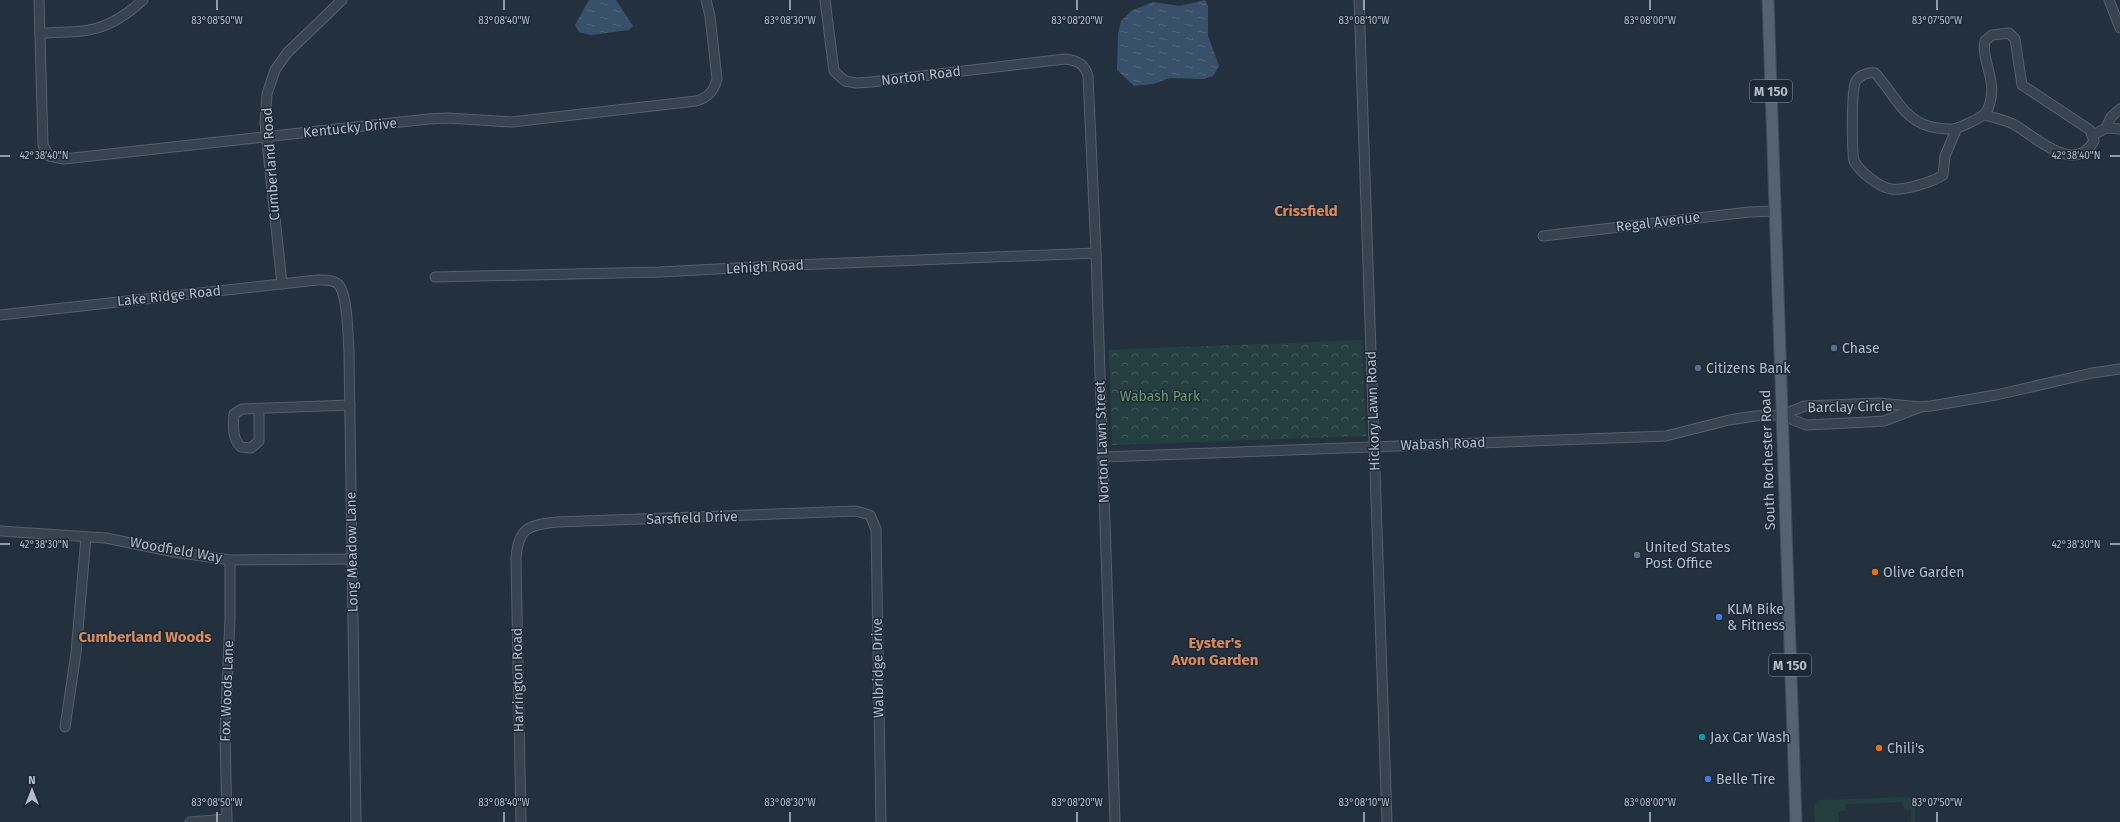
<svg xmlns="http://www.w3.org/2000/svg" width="2120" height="822" font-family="'Fira Sans',sans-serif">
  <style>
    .green { fill: #253f40 }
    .park { fill: url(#park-crowns) }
    .water { fill: url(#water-ripples) }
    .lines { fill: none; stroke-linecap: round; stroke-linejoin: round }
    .minor-casing { stroke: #55616d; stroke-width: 11 }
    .major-casing { stroke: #404c58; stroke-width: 13 }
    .minor { stroke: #37434f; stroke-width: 9 }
    .major { stroke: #55626f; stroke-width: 11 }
    .ticks { fill: none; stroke: #b3beca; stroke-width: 1.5 }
    .service-dot { fill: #5c6f8a; stroke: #1c2834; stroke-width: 1.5 }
    .food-dot { fill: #e8710a; stroke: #1c2834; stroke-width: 1.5 }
    .shop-dot { fill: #3f7fe0; stroke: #1c2834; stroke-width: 1.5 }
    .culture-dot { fill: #0f9aa8; stroke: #1c2834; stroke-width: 1.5 }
    .labels { text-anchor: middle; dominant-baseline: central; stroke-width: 3; stroke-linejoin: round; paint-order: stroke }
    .shield { fill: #1c2834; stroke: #86919d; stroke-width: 1 }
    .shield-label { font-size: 13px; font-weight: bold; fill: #b3beca }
    .street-label { font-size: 14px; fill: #b3beca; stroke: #1c2834 }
    .poi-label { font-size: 14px; fill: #b3beca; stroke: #1c2834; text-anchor: start }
    .park-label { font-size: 14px; fill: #699c71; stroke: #1c2834 }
    .neighbourhood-label { font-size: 15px; font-weight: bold; fill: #d98a5f; stroke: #1c2834 }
    .ticks-label { font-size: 10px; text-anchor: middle; fill: #b3beca; stroke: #1c2834; stroke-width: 3; stroke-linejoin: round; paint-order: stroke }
  </style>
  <defs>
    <pattern id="park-crowns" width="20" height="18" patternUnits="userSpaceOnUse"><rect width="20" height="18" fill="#253f40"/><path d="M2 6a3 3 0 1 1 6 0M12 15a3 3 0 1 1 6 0" fill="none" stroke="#42595a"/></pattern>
    <pattern id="water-ripples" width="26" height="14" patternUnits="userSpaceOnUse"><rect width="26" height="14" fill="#385069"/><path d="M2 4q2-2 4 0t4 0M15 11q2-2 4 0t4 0" fill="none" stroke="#52677d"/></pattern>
  </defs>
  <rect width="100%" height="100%" fill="#23313f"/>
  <path class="green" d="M 1908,797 L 1915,802 L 1915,822 L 1911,822 L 1911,810 L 1904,809 L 1903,802 L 1846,804 L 1845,810 L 1838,812 L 1839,822 L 1815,822 C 1814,814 1812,804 1821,800 Z"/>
  <path class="park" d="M 1362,340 L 1366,436 L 1112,445 L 1109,350 Z"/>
  <g class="water">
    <path d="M 589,0 L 616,0 L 633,26 L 629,30 L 591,35 L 579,32 L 575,25 Z"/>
    <path d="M 1205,0 L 1208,6 L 1208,36 L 1219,66 L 1213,76 L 1204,79 L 1170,78 L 1153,84 L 1134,86 L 1117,70 L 1118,33 L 1121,21 L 1131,11 L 1153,2 L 1180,6 Z"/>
  </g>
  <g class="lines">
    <g class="minor-casing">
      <g id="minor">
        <path d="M 39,0 L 43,145 L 49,156 L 64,159 L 428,119 L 447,118 L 512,122 L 696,101 C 708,98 714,91 717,79 L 710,16 L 706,0"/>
        <path d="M 825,0 L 834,71 L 845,81 L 856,83 L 871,82 L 1065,59 C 1077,60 1085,64 1088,76 L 1096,253 L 1115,822"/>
        <path d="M 1359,0 L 1387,822"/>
        <path d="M 2109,0 L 2120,28"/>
        <path d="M 40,33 C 87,32 107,33 143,0"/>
        <path d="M 2106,128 L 2111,117 L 2120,109"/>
        <path d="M 1956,130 L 1945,156 L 1943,175 C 1933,182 1903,191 1891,189 C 1879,187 1860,172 1854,161 C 1852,151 1851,88 1856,81 C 1860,75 1868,72 1875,73 C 1895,94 1904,124 1937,128 C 1951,130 1955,130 1969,123 C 1983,116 1988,115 1991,98 C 1995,77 1981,58 1985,41 L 1992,35 L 2009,33 L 2015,39 L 2022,85 L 2090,130 L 2094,141 C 2074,175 2037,138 2015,125 C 2006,120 1995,118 1985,115"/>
        <path d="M 2093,135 L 2106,128 L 2120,129"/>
        <path d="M 1543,236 L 1749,212 L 1774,211"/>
        <path d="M 435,277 L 660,272 L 795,265 L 1096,253"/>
        <path d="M 282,284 L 265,123 L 267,94 L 275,70 L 287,53 L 342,0"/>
        <path d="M 0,315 L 317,280 C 325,280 332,279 338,284 C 348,294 348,337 349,352 L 356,822"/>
        <path d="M 259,409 L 259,441 L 251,448 L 241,447 C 232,439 233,425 234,414 L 242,409 L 350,405"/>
        <path d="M 1781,415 L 1806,425 L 1868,422 L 1884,421 L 1918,408"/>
        <path d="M 1103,457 L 1666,436 L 1729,420 L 1755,416 L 1781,415 L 1805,406 L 1879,403 L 1920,407 L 1931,406 L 1996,395 L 2092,373 L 2120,369"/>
        <path d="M 0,531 L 106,538 L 174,552 L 230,560 L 352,559"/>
        <path d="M 65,727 L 76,653 L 86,537"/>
        <path d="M 190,822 L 227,819"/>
        <path d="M 227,822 L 225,735 L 230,618 L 230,560"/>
        <path d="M 521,822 L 516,559 C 518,528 528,525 557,522 L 856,511 L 870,515 L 876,529 L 881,822"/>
      </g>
    </g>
    <g class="major-casing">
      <path id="major" d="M 1768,0 L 1796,822"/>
    </g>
    <use href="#minor" class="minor"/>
    <use href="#major" class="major"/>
  </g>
  <path class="ticks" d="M 217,0 L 217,10M 504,0 L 504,10M 790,0 L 790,10M 1077,0 L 1077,10M 1364,0 L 1364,10M 1650,0 L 1650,10M 1937,0 L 1937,10M 0,156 L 10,156M 2110,156 L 2120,156M 0,544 L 10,544M 2110,544 L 2120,544M 217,812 L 217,822M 504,812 L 504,822M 790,812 L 790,822M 1077,812 L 1077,822M 1364,812 L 1364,822M 1650,812 L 1650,822M 1937,812 L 1937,822"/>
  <g class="service-dot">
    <circle cx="1834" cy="348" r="4"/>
    <circle cx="1698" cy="368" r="4"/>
    <circle cx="1637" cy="555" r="4"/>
  </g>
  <g class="food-dot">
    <circle cx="1875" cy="572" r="4"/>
    <circle cx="1879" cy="748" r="4"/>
  </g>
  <g class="shop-dot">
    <circle cx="1719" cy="617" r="4"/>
    <circle cx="1708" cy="779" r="4"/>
  </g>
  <circle class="culture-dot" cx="1702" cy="737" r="4"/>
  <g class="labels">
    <g class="shield">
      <rect x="1750" y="80" width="42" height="22" rx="3"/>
      <rect x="1769" y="654" width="42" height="22" rx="3"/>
    </g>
    <g class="shield-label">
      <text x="1771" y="91">M 150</text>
      <text x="1790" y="665">M 150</text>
    </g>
    <g class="street-label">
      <text transform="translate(921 76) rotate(-7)">Norton Road</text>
      <text transform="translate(350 128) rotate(-6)">Kentucky Drive</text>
      <text transform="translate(271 164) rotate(-94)">Cumberland Road</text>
      <text transform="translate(1658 222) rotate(-7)">Regal Avenue</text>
      <text transform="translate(765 267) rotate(-3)">Lehigh Road</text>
      <text transform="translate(169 296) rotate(-6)">Lake Ridge Road</text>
      <text transform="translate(1850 407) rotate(-1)">Barclay Circle</text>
      <text transform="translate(1373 411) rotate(-92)">Hickory Lawn Road</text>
      <text transform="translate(1102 442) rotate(-92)">Norton Lawn Street</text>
      <text transform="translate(1443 444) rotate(-2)">Wabash Road</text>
      <text transform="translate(1768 460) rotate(-92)">South Rochester Road</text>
      <text transform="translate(692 518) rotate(-2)">Sarsfield Drive</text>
      <text transform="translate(176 550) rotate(10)">Woodfield Way</text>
      <text transform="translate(352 552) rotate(-91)">Long Meadow Lane</text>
      <text transform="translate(878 668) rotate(-91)">Walbridge Drive</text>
      <text transform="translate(518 680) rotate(-91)">Harrington Road</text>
      <text transform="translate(227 691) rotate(-88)">Fox Woods Lane</text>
    </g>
    <g class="poi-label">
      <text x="1842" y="348">Chase</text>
      <text x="1706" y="368">Citizens Bank</text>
      <text x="1645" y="547">United States<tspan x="1645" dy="16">Post Office</tspan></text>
      <text x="1883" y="572">Olive Garden</text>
      <text x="1727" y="609">KLM Bike<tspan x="1727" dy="16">&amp; Fitness</tspan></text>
      <text x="1710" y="737">Jax Car Wash</text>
      <text x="1887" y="748">Chili's</text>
      <text x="1716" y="779">Belle Tire</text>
    </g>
    <g class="park-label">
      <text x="1160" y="396">Wabash Park</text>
    </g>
    <g class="neighbourhood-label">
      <text x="1306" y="211">Crissfield</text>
      <text x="145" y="637">Cumberland Woods</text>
      <text x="1215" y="643">Eyster's<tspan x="1215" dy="17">Avon Garden</tspan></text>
    </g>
  </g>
  <g class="ticks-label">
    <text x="217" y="24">83°08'50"W</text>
    <text x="504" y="24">83°08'40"W</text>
    <text x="790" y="24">83°08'30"W</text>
    <text x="1077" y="24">83°08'20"W</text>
    <text x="1364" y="24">83°08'10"W</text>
    <text x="1650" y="24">83°08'00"W</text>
    <text x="1937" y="24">83°07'50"W</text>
    <text x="44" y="159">42°38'40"N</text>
    <text x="2076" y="159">42°38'40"N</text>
    <text x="44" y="548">42°38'30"N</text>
    <text x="2076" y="548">42°38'30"N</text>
    <text x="217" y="806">83°08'50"W</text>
    <text x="504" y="806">83°08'40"W</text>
    <text x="790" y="806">83°08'30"W</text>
    <text x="1077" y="806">83°08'20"W</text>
    <text x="1364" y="806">83°08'10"W</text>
    <text x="1650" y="806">83°08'00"W</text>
    <text x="1937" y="806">83°07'50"W</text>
  </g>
  <g transform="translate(32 790)" stroke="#1c2834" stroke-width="3" paint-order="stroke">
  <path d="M0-3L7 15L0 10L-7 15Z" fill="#b3beca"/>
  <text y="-6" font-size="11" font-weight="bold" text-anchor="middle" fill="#b3beca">N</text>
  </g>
</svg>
